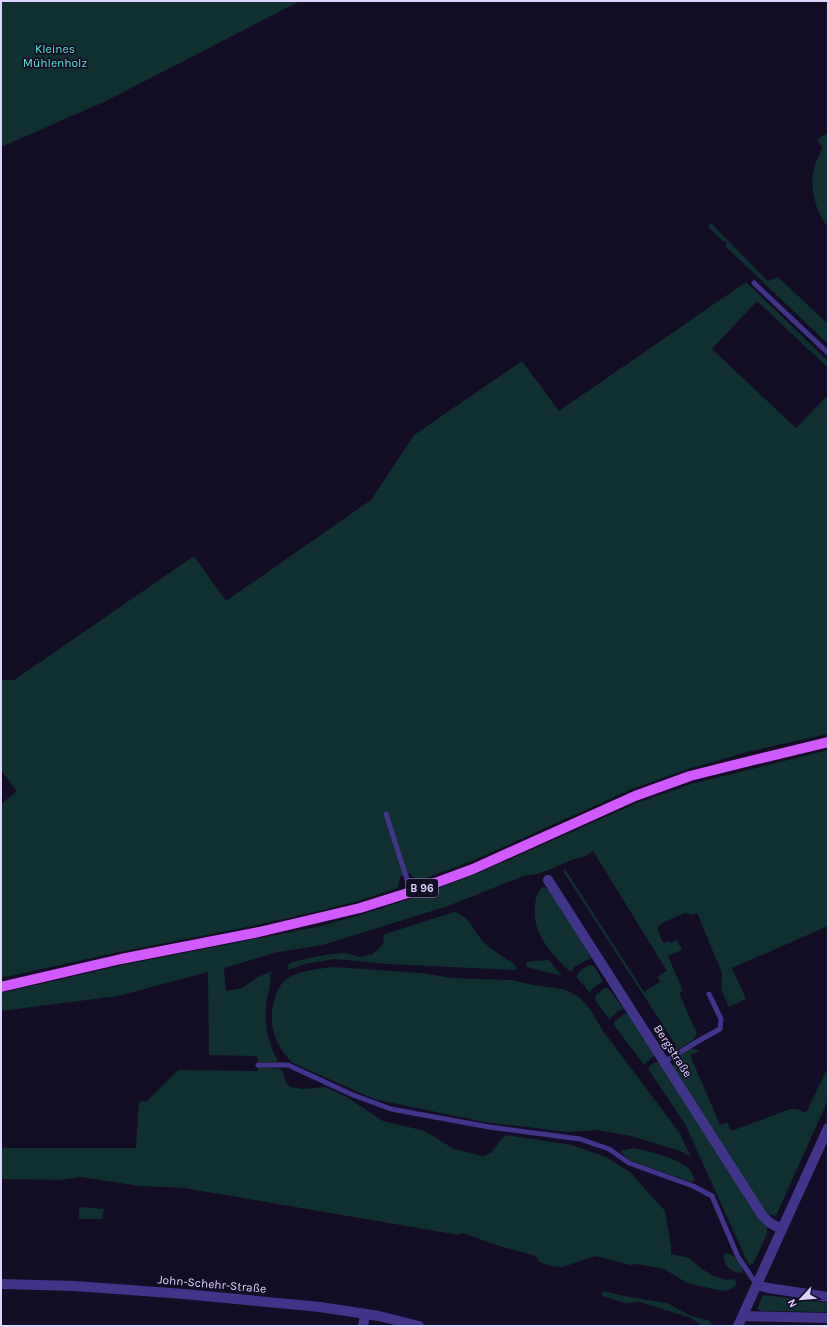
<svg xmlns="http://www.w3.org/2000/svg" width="829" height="1327" font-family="Karla,sans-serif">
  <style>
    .green { fill: #102f31 }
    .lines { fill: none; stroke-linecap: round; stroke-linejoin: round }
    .lane { stroke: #403589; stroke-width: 5 }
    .street { stroke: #403589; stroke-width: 10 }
    .primary { stroke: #d15aff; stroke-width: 10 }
    .labels { text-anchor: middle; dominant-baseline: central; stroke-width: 3.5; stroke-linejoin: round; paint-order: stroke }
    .shield { fill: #140d26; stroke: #a098be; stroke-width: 1 }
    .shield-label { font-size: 11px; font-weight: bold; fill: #dcd3ff }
    .park-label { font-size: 12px; fill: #56e8d1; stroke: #140d26 }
    .street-label { font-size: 12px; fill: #dcd3ff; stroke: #140d26 }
  </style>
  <rect width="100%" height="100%" fill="#140d26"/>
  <g class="green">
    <path d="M 1,1 L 300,1 L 106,101 L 1,147 Z"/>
    <path d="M 828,132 L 828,227 C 814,210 808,183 816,162 C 818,157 820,153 822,148 L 817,140 Z"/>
    <path d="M 711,223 L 768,281 L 778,277 L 828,324 L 828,344 L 725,246 L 727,244 L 726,242 L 724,242 L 708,227 Z"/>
    <path d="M 746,282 L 828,361 L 828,364 L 826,366 L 757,301 L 712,349 L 796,428 L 828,395 L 828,734 L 751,751 L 688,769 L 632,789 L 472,861 L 418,881 L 409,873 L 400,877 L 398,888 L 358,901 L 319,911 L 257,925 L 119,952 L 1,978 L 1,804 L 17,791 L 1,770 L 1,680 L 14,680 L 194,556 L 226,601 L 371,500 L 414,435 L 522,361 L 559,411 Z"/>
    <path d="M 828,750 L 828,926 L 732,968 L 746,999 L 729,1007 L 721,989 L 722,973 L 697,913 L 691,915 L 685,913 L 664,922 L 657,928 L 663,943 L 669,941 L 670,943 L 677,940 L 682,950 L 668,956 L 683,991 L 679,993 L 697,1034 L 692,1041 L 671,1054 L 667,1053 L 677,1047 L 563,871 L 565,869 L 644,992 L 660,982 L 657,977 L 667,971 L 593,851 L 584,857 L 574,859 L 546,871 L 537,874 L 523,876 L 448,906 L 323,945 L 278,952 L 224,968 L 226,991 L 242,988 L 258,977 L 272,971 C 269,978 271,979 270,986 C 270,990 268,994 267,998 C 264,1021 266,1038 277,1059 L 277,1061 L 276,1062 L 258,1062 L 257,1056 L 209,1055 L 208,972 L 118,996 L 1,1011 L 1,993 L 123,965 L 321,926 L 363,914 L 413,898 L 476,874 L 637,803 L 691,784 Z"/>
    <path d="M 545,887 L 551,891 L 581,939 L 591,958 L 574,967 L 572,971 L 568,970 C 548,950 529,929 536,899 C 538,893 539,888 545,887 Z"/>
    <path d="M 454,912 C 467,914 474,930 481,939 C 487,947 505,958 514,964 L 516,968 L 515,970 L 388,964 L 335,959 L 305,964 L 288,970 L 288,965 L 292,962 L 329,954 L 347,953 L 360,957 L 373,954 L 384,943 L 383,937 L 385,934 Z"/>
    <path d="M 547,960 L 550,961 L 561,975 L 558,975 L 527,967 L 526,965 L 527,962 Z"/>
    <path d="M 590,965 L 594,966 L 603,981 L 592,989 L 590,993 L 577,978 C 578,970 584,968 590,965 Z"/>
    <path d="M 333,967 L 421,973 L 452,978 L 512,980 L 533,985 L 563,989 L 579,997 L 590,1009 L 603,1031 L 679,1132 L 691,1157 L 680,1151 L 631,1136 L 596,1130 L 568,1132 L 484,1122 L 374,1099 L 293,1063 C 273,1045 266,1018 277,992 C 280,986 282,982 288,978 C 301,970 319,969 333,967 Z"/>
    <path d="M 604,988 L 608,988 L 624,1009 L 620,1010 L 609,1019 L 595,1000 L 596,995 Z"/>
    <path d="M 624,1014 L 628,1014 L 655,1056 L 651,1058 L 644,1065 L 614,1025 L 614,1022 Z"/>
    <path d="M 690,1049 L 695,1049 L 699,1051 L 690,1055 L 720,1125 L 727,1122 L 731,1131 L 790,1109 L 797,1109 L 806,1113 L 828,1067 L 828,1100 L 776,1216 L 764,1213 L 672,1067 C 675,1056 680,1054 690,1049 Z"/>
    <path d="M 655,1062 L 659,1062 L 767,1228 L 767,1234 L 753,1264 L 750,1265 L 747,1261 L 685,1124 L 648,1069 L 651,1065 Z"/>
    <path d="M 258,1067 L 280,1069 L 283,1072 L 286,1083 L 291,1087 L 303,1089 L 325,1087 L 345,1096 L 383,1121 L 425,1131 L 454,1149 L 483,1156 L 491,1153 L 503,1137 L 507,1135 L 572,1145 L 606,1157 L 630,1172 L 665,1211 L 671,1246 L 671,1254 L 689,1258 L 702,1269 L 714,1276 L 726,1280 L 731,1279 L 735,1280 L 737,1283 L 734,1287 L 727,1291 L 713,1289 L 687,1283 L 664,1269 L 637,1264 L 631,1265 L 595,1256 L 563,1267 L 551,1266 L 539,1262 L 536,1256 L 496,1245 L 463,1233 L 459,1235 L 184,1188 L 140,1186 L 81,1177 L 61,1180 L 1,1179 L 1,1148 L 136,1148 L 139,1102 L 147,1101 L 178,1070 L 258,1071 Z"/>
    <path d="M 634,1148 C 649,1152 696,1160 694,1181 L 691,1182 L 629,1160 L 620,1151 Z"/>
    <path d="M 79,1207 L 104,1209 L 102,1219 L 79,1219 Z"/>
    <path d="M 726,1253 C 734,1255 742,1264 743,1273 C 732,1273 722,1266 724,1254 Z"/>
    <path d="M 604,1291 L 624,1296 L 667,1303 L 689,1315 L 710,1321 L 712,1326 L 702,1326 L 691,1318 L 640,1302 L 624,1303 L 602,1296 L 602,1293 Z"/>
    <path d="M 763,1295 L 828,1303 L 828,1312 L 764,1311 L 757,1309 Z"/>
  </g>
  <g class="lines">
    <g class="lane">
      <path d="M 754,283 L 828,353"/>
      <path d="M 386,814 L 411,892"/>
      <path d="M 664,1062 L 700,1040 L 720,1029 L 721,1019 L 709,994"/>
      <path d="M 258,1065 L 288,1065 L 353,1095 L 391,1109 L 489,1127 L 580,1139 L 609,1149 L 629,1163 L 693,1186 L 712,1196 L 738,1257 L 757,1285"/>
    </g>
    <g class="street">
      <path d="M 548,880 L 762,1215 L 770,1223 L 782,1229"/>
      <path d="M 1,1284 L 75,1286 L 184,1294 L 320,1307 L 379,1316 L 419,1326"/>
      <path d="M 757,1285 L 768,1288 L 828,1297"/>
      <path d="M 743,1316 L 828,1318"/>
      <path d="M 363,1326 L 365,1314"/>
      <path d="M 738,1326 L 828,1128"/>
    </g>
    <path class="primary" d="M 1,987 L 121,959 L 259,932 L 360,908 L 411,892 L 473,869 L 635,796 L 690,776 L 754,760 L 828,742"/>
  </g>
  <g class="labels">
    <rect class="shield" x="406" y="879" width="32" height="18" rx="3"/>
    <g class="shield-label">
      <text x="422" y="888">B 96</text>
    </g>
    <g class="park-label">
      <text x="55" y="49">Kleines<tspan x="55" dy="14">Mühlenholz</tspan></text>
    </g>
    <g class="street-label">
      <text transform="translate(673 1051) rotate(57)">Bergstraße</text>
      <text transform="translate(212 1284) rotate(5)">John-Schehr-Straße</text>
    </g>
  </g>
  <rect width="829" height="1327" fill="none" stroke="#dcd3ff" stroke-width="4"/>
  <g transform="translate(801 1299) rotate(244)" stroke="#140d26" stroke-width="3" paint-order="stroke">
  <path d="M0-3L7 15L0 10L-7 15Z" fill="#dcd3ff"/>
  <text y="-6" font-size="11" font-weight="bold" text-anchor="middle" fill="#dcd3ff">N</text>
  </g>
</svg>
